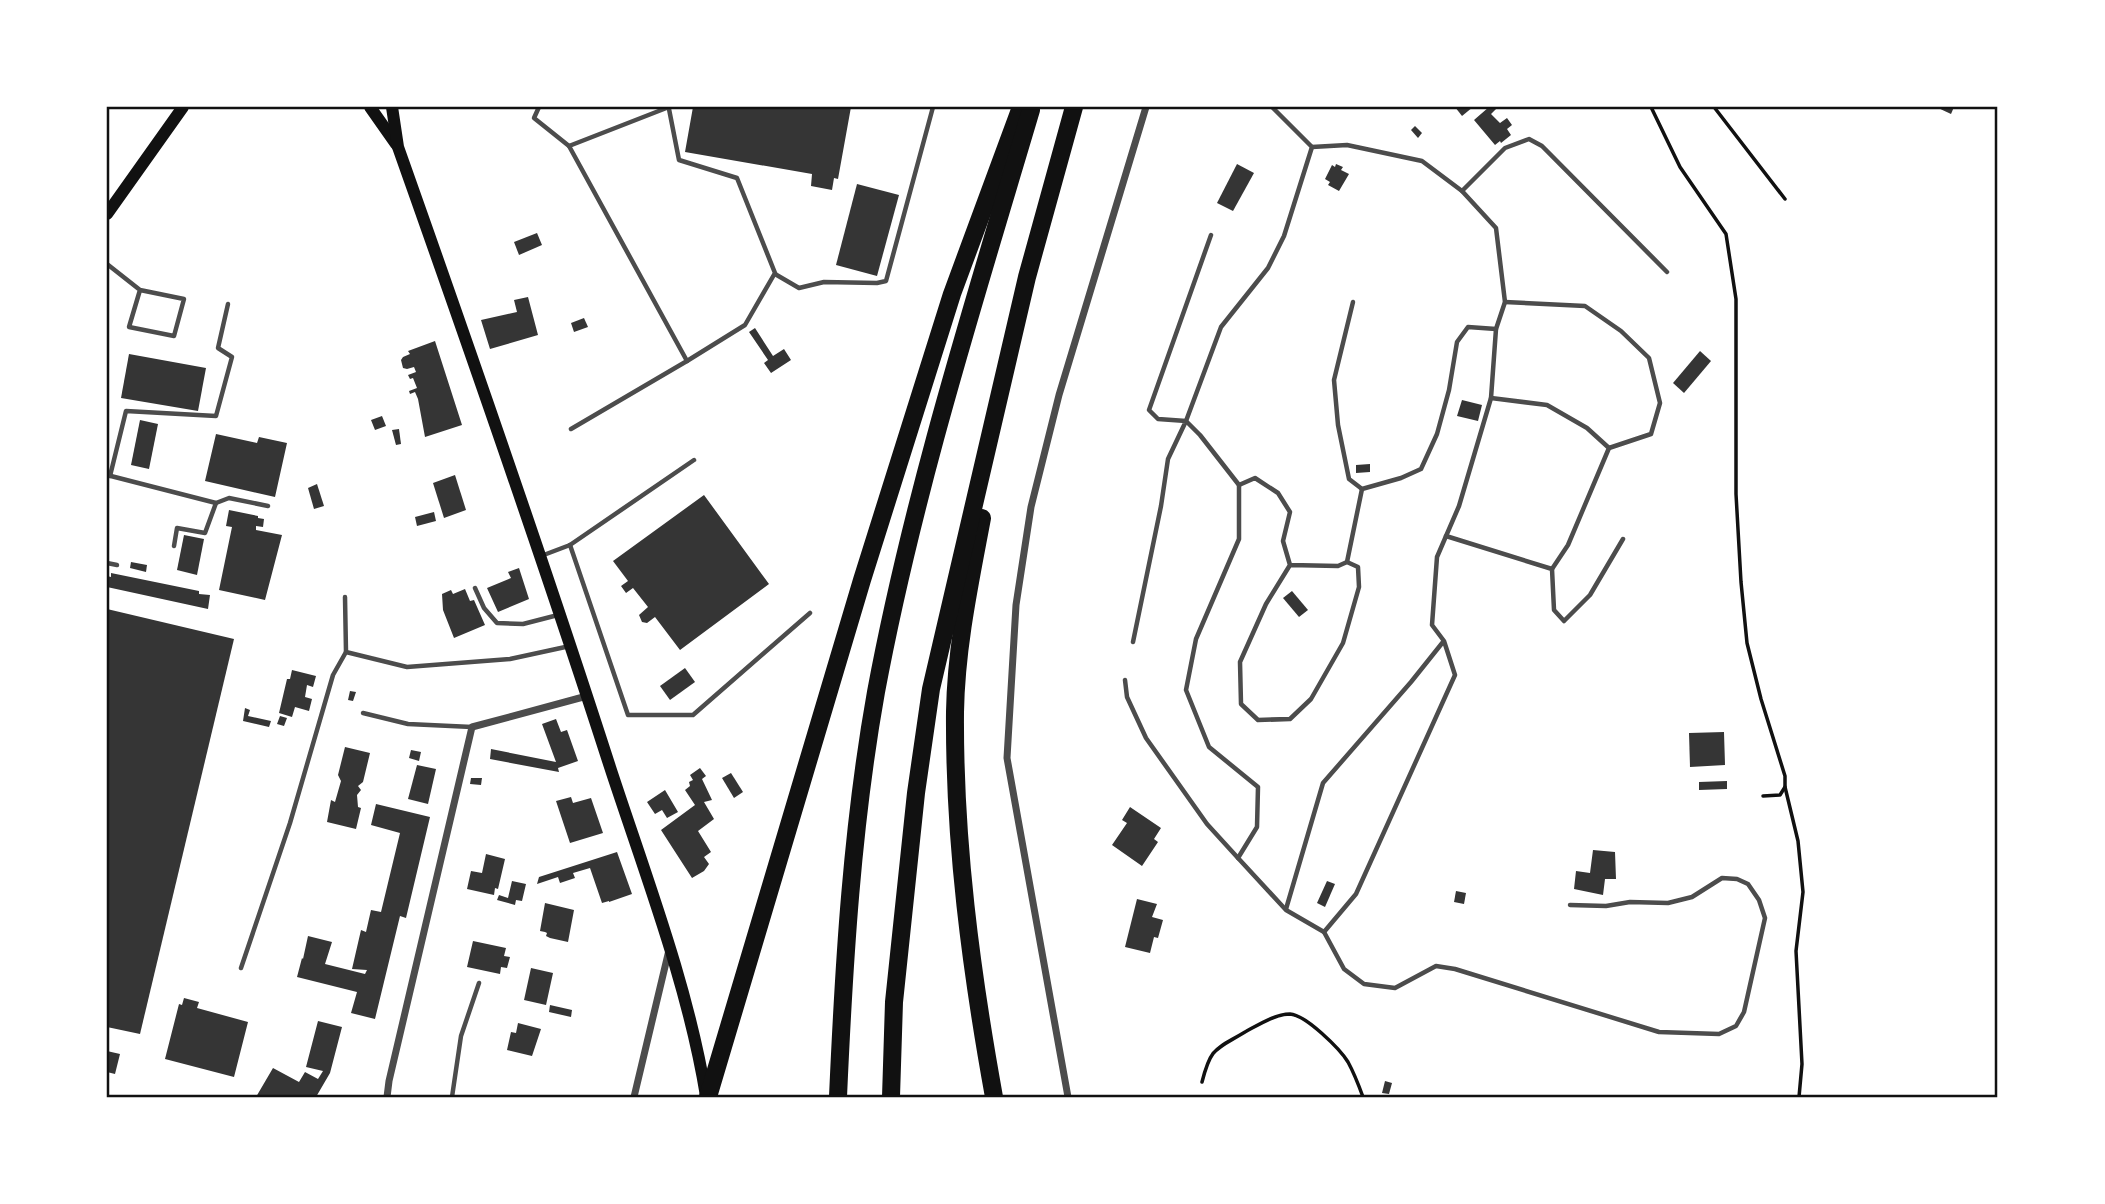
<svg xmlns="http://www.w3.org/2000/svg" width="2105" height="1204" font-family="'DejaVu Sans',sans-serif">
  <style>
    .building { fill: #353535 }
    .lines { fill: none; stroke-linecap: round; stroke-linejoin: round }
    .path { stroke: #111; stroke-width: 3.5 }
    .service { stroke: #4c4c4c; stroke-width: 4.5 }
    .minor { stroke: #4c4c4c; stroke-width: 7 }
    .secondary { stroke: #111; stroke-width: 12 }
    .motorway { stroke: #111; stroke-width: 18 }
    .neatline { fill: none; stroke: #111; stroke-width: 2.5 }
  </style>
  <rect width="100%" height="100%" fill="#fff"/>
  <g class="building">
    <path d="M 693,107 L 851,107 L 838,179 L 834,178 L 832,190 L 811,186 L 812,174 L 685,152 Z"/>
    <path d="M 1455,107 L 1473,107 L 1462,116 Z"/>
    <path d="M 1489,107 L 1498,107 L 1491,114 L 1500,123 L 1507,118 L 1512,125 L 1507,129 L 1511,135 L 1501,143 L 1500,141 L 1495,145 L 1474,120 Z"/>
    <path d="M 1936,107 L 1954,107 L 1951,114 Z"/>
    <path d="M 1415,126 L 1422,133 L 1418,138 L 1411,130 Z"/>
    <path d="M 1237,164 L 1254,173 L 1233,211 L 1217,203 Z"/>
    <path d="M 1336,164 L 1343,167 L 1341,170 L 1349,174 L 1339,191 L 1328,185 L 1330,182 L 1325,179 L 1332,165 L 1335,167 Z"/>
    <path d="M 857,184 L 899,195 L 877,276 L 836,265 Z"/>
    <path d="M 537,233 L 542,245 L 519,255 L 514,242 Z"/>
    <path d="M 528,297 L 538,335 L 490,349 L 481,320 L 517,312 L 514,300 Z"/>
    <path d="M 584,318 L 588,327 L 574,332 L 571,323 Z"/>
    <path d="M 755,328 L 773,356 L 784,349 L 791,360 L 771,373 L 764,363 L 768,360 L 749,332 Z"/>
    <path d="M 435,341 L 462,425 L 425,437 L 418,399 L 415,392 L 410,394 L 409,391 L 417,388 L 413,378 L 410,379 L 408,375 L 416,372 L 414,367 L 407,369 L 403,368 L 401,360 L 403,357 L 410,354 L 408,351 Z"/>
    <path d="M 1700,351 L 1711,361 L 1684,393 L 1673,383 Z"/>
    <path d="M 129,354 L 206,368 L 198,411 L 121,398 Z"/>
    <path d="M 1462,400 L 1482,405 L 1478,421 L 1457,416 Z"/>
    <path d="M 382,416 L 386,426 L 375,430 L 371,420 Z"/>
    <path d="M 140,420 L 158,424 L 149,469 L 131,465 Z"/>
    <path d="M 399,429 L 401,444 L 396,445 L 392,430 Z"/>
    <path d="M 216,434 L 257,443 L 259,437 L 287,443 L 275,497 L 205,481 Z"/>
    <path d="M 1370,464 L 1370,472 L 1356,473 L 1356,465 Z"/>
    <path d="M 455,475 L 466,510 L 444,518 L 433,483 Z"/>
    <path d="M 317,484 L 324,506 L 314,509 L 308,488 Z"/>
    <path d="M 704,495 L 769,584 L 680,650 L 655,617 L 647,623 L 642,622 L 639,615 L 648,607 L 633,588 L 626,593 L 621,586 L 628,581 L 613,561 Z"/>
    <path d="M 229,510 L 258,516 L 258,518 L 264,519 L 263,527 L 256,526 L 256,530 L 282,535 L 265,600 L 219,590 L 232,527 L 226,526 Z"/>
    <path d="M 434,512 L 436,521 L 417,526 L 415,517 Z"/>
    <path d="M 184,535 L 204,539 L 197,575 L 177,570 Z"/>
    <path d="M 131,562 L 147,565 L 146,572 L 130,568 Z"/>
    <path d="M 519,568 L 529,599 L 498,612 L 487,588 L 511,578 L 508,572 Z"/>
    <path d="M 111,573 L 199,591 L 199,594 L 210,595 L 208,609 L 107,587 L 107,576 L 111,577 Z"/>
    <path d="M 465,589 L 470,601 L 474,600 L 485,625 L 454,638 L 443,610 L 442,594 L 451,590 L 453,594 Z"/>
    <path d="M 1292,591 L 1308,610 L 1299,617 L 1283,598 Z"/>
    <path d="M 107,609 L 234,639 L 140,1034 L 107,1027 Z"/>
    <path d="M 685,668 L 695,682 L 670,700 L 660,686 Z"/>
    <path d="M 292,670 L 316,676 L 313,687 L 307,685 L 305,697 L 312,699 L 309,711 L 295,707 L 292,717 L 279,713 L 287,679 L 290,679 Z"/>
    <path d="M 350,691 L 356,692 L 353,701 L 348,700 Z"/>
    <path d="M 245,708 L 250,710 L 248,716 L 271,721 L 269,727 L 243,721 Z"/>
    <path d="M 280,716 L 287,718 L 284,726 L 277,724 Z"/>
    <path d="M 556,719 L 561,732 L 567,730 L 578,761 L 558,768 L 559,772 L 490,759 L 491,749 L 556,762 L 542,724 Z"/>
    <path d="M 1724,732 L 1725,765 L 1690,767 L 1689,733 Z"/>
    <path d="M 345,747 L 370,753 L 363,782 L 358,786 L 361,790 L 357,795 L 358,807 L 361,808 L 356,829 L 327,822 L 331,800 L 335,802 L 341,781 L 338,775 Z"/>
    <path d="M 411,750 L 421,752 L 419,761 L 409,758 Z"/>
    <path d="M 417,765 L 436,769 L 428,804 L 408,799 Z"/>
    <path d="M 700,768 L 706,776 L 702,779 L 712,800 L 704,802 L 714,819 L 698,831 L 711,852 L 704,857 L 709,864 L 704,871 L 692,878 L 661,830 L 695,805 L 685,790 L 690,786 L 689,782 L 693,780 L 690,775 Z"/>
    <path d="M 731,773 L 743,792 L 734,798 L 722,778 Z"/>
    <path d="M 471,778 L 482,778 L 481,785 L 470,784 Z"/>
    <path d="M 1727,781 L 1727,789 L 1699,790 L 1699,782 Z"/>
    <path d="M 665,790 L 678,812 L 667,818 L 662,810 L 655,814 L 647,802 Z"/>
    <path d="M 571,797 L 573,803 L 591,798 L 603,833 L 570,843 L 556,801 Z"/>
    <path d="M 376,804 L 430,817 L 406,918 L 400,916 L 375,1019 L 351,1013 L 357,992 L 297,977 L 302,958 L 303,959 L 308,936 L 332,942 L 325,964 L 365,974 L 367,970 L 352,969 L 361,930 L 366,932 L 371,910 L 381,912 L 400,833 L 371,825 Z"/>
    <path d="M 1130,807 L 1161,828 L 1154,839 L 1158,842 L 1142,866 L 1112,845 L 1127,823 L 1122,820 Z"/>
    <path d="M 1593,850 L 1615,852 L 1616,879 L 1605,879 L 1603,895 L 1574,889 L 1576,871 L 1590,873 Z"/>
    <path d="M 617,852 L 632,894 L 609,902 L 609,901 L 602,903 L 590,868 L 573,873 L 575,878 L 560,883 L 558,877 L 537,884 L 539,877 Z"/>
    <path d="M 486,854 L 505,859 L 498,889 L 495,888 L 494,895 L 467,889 L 471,871 L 482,873 Z"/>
    <path d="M 512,881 L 526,884 L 522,901 L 516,900 L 515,905 L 497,900 L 499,895 L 508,898 Z"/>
    <path d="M 1327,881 L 1335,884 L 1325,907 L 1317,903 Z"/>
    <path d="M 1456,891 L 1466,893 L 1464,904 L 1454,902 Z"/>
    <path d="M 1137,899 L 1157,904 L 1152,917 L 1163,920 L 1158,938 L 1154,937 L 1150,953 L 1125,947 Z"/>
    <path d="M 545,903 L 574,910 L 568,942 L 550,938 L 546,936 L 547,933 L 545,932 L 540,931 Z"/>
    <path d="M 473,941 L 506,948 L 504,956 L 510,957 L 507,968 L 501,967 L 500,974 L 467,967 Z"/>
    <path d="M 531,968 L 553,973 L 546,1005 L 524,1000 Z"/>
    <path d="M 184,998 L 199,1002 L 197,1008 L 248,1022 L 234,1077 L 165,1059 L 179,1004 L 182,1005 Z"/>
    <path d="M 550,1005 L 572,1010 L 571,1017 L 549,1012 Z"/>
    <path d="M 318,1021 L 342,1027 L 330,1073 L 316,1097 L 256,1097 L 273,1068 L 299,1082 L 305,1072 L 318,1079 L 323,1071 L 306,1067 Z"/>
    <path d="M 518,1023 L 541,1029 L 532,1056 L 507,1050 L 511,1032 L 516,1033 Z"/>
    <path d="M 107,1051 L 120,1054 L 115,1074 L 107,1072 Z"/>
    <path d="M 1385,1081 L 1392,1083 L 1389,1094 L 1382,1093 Z"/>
  </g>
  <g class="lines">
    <g class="path">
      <path d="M 1651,107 L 1680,167 L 1726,234 L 1736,299 L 1736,494 L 1741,582 L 1747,643 L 1761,699 L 1785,776 L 1785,787 L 1780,795 L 1763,796"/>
      <path d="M 1714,107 L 1785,199"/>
      <path d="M 1785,787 L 1798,841 L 1803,892 L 1796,951 L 1802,1064 L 1799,1097"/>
      <path d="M 1202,1082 C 1211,1047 1215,1050 1245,1032 C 1258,1025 1275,1014 1290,1014 C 1306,1015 1340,1049 1348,1062 C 1354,1073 1359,1086 1363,1097"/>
    </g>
    <g class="service">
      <path d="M 539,107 L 534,118 L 569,146"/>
      <path d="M 1272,107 L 1312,147 L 1284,236 L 1268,268 L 1221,327 L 1186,421 L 1200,435 L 1239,485 L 1239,539 L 1196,639 L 1186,690 L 1209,747 L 1258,787 L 1257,827 L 1238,858 L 1286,910 L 1324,932 L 1344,969 L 1364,984 L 1395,988 L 1436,966 L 1455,969 L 1659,1032 L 1719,1034 L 1736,1026 L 1744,1012 L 1765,918 L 1759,900 L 1748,884 L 1737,879 L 1722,878 L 1692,897 L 1668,903 L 1630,902 L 1606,906 L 1570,905"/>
      <path d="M 669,109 L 679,160 L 737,178 L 775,273 L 745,325 L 687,361"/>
      <path d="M 1312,147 L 1347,145 L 1422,161 L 1462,191 L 1496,228 L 1505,302 L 1496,329 L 1491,398 L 1459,506 L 1437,557 L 1432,625 L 1444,641 L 1455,675 L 1356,894 L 1324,932"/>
      <path d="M 1462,191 L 1505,148 L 1529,139 L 1542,146 L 1667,272"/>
      <path d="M 107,264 L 140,290 L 184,299 L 174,336 L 129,327 L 140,290"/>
      <path d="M 775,274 L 799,288 L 824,282 L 877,283 L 886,281 L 933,107"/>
      <path d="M 1353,302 L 1334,380 L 1338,425 L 1349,479 L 1362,489 L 1401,478 L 1421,469 L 1437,434 L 1449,390 L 1457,342 L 1468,327 L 1496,329"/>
      <path d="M 1505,302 L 1585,306 L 1621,331 L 1649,358 L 1660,403 L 1651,434 L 1609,448"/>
      <path d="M 1491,398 L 1547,405 L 1587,428 L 1609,448 L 1568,545 L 1552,569"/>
      <path d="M 571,429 L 687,361 L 569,146 L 669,107"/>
      <path d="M 107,475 L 216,503 L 229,498 L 268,506"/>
      <path d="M 110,476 L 126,411 L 216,416 L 232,357 L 218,348 L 228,304"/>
      <path d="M 1239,485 L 1255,478 L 1278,493 L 1290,512 L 1283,541 L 1290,565 L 1266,604 L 1240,662 L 1241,704 L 1258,720 L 1290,719 L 1311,699 L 1343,643 L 1359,587 L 1358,567 L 1347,562 L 1338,566 L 1290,565"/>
      <path d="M 1446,536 L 1552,569 L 1554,610 L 1564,621 L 1590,595 L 1623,539"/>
      <path d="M 570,545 L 628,715 L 693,715 L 810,613"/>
      <path d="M 174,546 L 177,528 L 205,533 L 216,503"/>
      <path d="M 541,556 L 570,545 L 694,460"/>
      <path d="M 1347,562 L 1362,489"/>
      <path d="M 107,563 L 117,565"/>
      <path d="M 475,588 L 484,608 L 497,623 L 523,624 L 558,615"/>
      <path d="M 345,597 L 346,652 L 407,667 L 510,659 L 570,646"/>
      <path d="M 1133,642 L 1161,506 L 1168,459 L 1186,421 L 1158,419 L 1149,410 L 1211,235"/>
      <path d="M 1125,680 L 1127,697 L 1146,738 L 1207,824 L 1238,858"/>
      <path d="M 363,713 L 408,724 L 472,727"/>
      <path d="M 1286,909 L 1323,783 L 1411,682 L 1443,642"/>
      <path d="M 241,968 L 290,823 L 333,675 L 346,652"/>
      <path d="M 452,1097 L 461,1036 L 479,983"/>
    </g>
    <g class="minor">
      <path d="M 387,1097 L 389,1081 L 472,727 L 587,696"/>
      <path d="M 634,1097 L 669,950"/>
      <path d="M 1068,1097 L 1007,758 L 1016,605 L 1031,507 L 1059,395 L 1146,107"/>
    </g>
    <g class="secondary">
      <path d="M 370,107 L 396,144"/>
      <path d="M 392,107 L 398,147 C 471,353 543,559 610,767 C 645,874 688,985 706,1096"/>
      <path d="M 107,214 L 183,107"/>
    </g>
    <g class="motorway">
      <path d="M 982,518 C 970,582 956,647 955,712 C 954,842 971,970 994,1097"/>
      <path d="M 708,1097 L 862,580 L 952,294 L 1021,107"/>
      <path d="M 838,1097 C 844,962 852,826 876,692 C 913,494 974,302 1031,110"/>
      <path d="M 891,1097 L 894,1002 L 916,793 L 931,689 L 1027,277 L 1074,107"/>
    </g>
  </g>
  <rect width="2105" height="1204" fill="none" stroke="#ffffff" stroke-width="217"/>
  <rect x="108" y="108" width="1888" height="988" class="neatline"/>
</svg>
